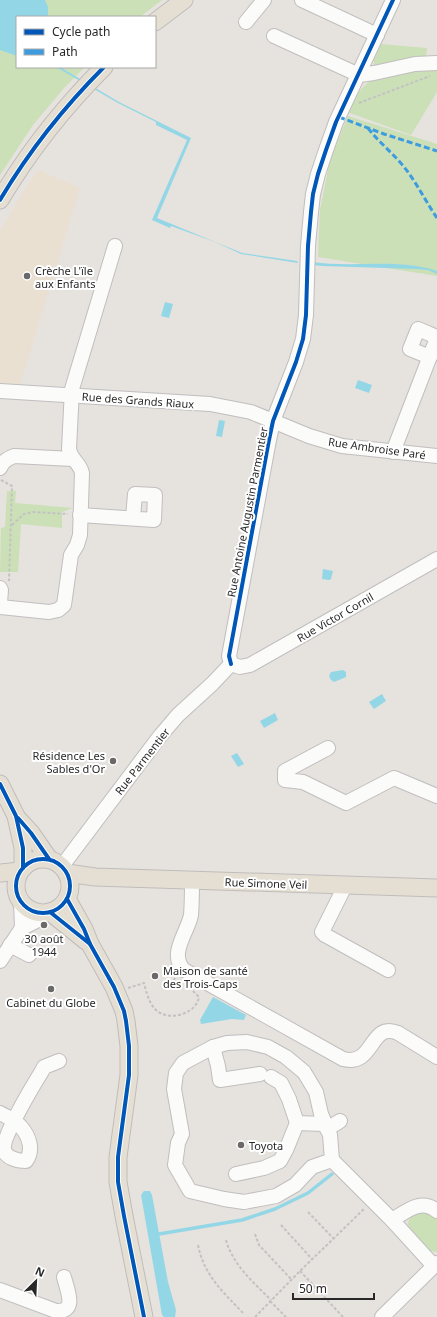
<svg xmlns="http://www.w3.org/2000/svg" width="437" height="1317" font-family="'Noto Sans',sans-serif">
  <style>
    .education { fill: #e9e0d2 }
    .green { fill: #cbe0b7 }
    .water { fill: #93d7e6 }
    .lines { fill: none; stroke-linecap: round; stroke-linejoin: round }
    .stream { stroke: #93d7e6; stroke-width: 3.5 }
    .minor-casing { stroke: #c0bebf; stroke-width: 16 }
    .major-casing { stroke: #bfbdbc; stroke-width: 19 }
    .path { stroke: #c3c2c2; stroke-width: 2; stroke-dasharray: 3 2; stroke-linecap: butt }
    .minor { stroke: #fbfbfa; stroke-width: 14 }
    .major { stroke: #e5dfd3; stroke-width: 17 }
    .quiet { stroke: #3d9ce0; stroke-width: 3; stroke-dasharray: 6 3; stroke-linecap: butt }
    .cycleway-casing { stroke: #fff; stroke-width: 6 }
    .cycleway { stroke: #0057b8; stroke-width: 4 }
    .poi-dot { fill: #6a6968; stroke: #fff; stroke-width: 1.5 }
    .labels { text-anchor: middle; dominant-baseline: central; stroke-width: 4; stroke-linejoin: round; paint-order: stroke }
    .poi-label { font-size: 11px; fill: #282828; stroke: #fff; text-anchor: start }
    .street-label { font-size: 11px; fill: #282828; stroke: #fff }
  </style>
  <rect width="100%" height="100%" fill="#e6e2de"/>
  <path class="education" d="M 38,170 L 80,188 L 20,385 L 0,383 L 0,231 L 24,191 Z"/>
  <g class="green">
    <path d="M 0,0 L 162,0 L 140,17 L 17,17 L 17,67 L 85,67 L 64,88 L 33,125 L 0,175 Z"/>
    <path d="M 381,44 L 427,48 L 426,58 L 395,61 L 380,67 L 374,66 L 374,60 Z"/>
    <path d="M 437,67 L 437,92 L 411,135 L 347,112 C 351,104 361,87 369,82 C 380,75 422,70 437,67 Z"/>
    <path d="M 348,116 L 437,144 L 437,276 L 318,257 L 320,210 L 330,160 Z"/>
    <path d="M 7,491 L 16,491 L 15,503 L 73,508 L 62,512 L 62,528 L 21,524 L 18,572 L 0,572 L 1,528 L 5,527 Z"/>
    <path d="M 424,1209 L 437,1218 L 437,1252 L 429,1251 L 409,1229 L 408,1223 L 410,1217 Z"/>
  </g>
  <g class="water">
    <path d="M 0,0 L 45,0 L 48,7 L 48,17 L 17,17 L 17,56 L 0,50 Z"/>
    <path d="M 56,67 L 60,67 L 119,102 L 191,138 L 157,218 L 242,253 L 297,261 L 298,263 L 241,254 L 215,242 L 171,226 L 170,228 L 152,220 L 187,140 L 156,125 L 156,122 L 118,103 Z"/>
    <path d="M 312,262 C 352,268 398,258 437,271 L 437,274 L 428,270 L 416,269 L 323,266 L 312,265 Z"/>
    <path d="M 165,302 L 173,304 L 169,318 L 161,316 Z"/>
    <path d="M 358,380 L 372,385 L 369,393 L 355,388 Z"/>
    <path d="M 219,420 L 225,421 L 222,437 L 216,436 Z"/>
    <path d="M 323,569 L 333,571 L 331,579 L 329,580 L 322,579 Z"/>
    <path d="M 343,670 L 346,672 L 346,677 L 334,682 L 331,680 L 329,676 L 331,672 Z"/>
    <path d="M 382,694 L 386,701 L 374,709 L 369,702 Z"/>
    <path d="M 275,713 L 278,720 L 264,728 L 260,721 Z"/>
    <path d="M 237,753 L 244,764 L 238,767 L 231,756 Z"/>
    <path d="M 213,997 L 246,1015 L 244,1020 L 232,1019 L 201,1024 L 200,1020 Z"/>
    <path d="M 144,1191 L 150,1191 L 152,1195 L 168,1282 L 176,1310 L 175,1317 L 164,1317 L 162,1315 L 141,1195 Z"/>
  </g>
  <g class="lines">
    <path class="stream" d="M 159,1234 L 242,1220 L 275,1209 L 308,1193 L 332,1174"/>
    <g class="minor-casing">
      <g id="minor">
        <path d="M 302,0 L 377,35"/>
        <path d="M 246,22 L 264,0"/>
        <path d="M 274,36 L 359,75 L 374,73 L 415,64 L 437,63"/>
        <path d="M 430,357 L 410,349 L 418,329 L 437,337"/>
        <path d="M 0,391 L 210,404 L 251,412 L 309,436 L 342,446 L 437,456"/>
        <path d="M 393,452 L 437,338"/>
        <path d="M 0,468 C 3,461 7,459 14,456 L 73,459"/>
        <path d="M 80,515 L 154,520 L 155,495 L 135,494 L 133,518"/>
        <path d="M 0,588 L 1,590 L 0,603"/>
        <path d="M 0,607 L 49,612 L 58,610 L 64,605 L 71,555 L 77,545 L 80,535 L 82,473 C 80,463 71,460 69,449 L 72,389 L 115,246"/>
        <path d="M 231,664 L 229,656 L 269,440 L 273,421 L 296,362 L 303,339 L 306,315 L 308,246 L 311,212 L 313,194 L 318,174 L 326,150 L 336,122 L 393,0"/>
        <path d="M 231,664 L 240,667 L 250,665 L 437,559"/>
        <path d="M 328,748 L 285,771 L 285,780 L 303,782 L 346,803 L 394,778 L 437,796"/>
        <path d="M 62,866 L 160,736 L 178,715 L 212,684 L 231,664"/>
        <path d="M 192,880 C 192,892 192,903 191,915 C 188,932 168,954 184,970 L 343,1059 C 375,1067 369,1021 398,1033 L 437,1057"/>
        <path d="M 345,886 L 322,932 L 325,935 L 388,970"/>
        <path d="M 21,902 L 22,928"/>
        <path d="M 10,945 L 29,955"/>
        <path d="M 0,961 L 22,928 L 36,921 L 47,913"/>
        <path d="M 247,1042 L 268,1047 L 286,1057 L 304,1072 L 316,1092 L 321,1114 L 330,1135 L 332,1160 L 312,1167 L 295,1185 L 276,1196 L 244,1202 L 224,1199 L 190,1191 L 175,1165 L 178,1143 L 182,1134 L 174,1089 L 176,1073 L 183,1063 L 213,1047 L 227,1043 Z"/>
        <path d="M 213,1047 L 218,1066 L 220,1080 L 260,1074"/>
        <path d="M 0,1113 C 7,1117 16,1120 21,1127 C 29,1136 34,1150 26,1161 C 18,1161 5,1158 4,1149 C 2,1137 34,1084 42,1071 L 44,1067 L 59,1061"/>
        <path d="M 297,1123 L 324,1124"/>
        <path d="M 327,1129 L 340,1121"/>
        <path d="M 332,1160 L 392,1220 L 434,1266"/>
        <path d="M 236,1174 L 264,1168 L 280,1161 L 286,1150 L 297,1123 L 289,1099 L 281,1083 L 271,1077"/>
        <path d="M 392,1220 C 407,1211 421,1198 437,1211"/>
        <path d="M 0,1290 L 56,1311 C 78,1312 67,1290 64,1277"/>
        <path d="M 382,1317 L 437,1263"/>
      </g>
    </g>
    <g class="major-casing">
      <g id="major">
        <path d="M 155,22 L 184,0"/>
        <path d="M 0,200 C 29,151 64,107 104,67"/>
        <path d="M 0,784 L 16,816 L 23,848 L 23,868"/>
        <path d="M 19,820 L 31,833 L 49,859"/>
        <circle cx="43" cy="886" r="27"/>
        <path d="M 0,873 L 20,871"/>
        <path d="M 67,873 L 95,877 L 437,888"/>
        <path d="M 67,899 L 84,929 L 90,944 L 114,987 L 124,1011 L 126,1021 L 129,1046 L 129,1075 L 118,1157 L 118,1182 L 124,1216 L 144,1317"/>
        <path d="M 50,912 L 86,941"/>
      </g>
    </g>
    <g class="path">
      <path d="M 359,103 L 430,76"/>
      <path d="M 1,480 L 12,486 L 9,581"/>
      <path d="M 12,525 L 24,514 L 33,512 L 68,514"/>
      <path d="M 175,978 L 174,980 L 180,983"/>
      <path d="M 128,988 L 144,983 C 146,991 149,1003 155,1009 C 167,1022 196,1015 199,997 L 192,990"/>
      <path d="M 308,1212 L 333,1238"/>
      <path d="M 281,1225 L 312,1259"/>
      <path d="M 255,1234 L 259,1245 L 291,1279"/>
      <path d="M 226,1240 C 233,1265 253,1282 271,1300"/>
      <path d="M 198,1245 C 204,1275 222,1291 243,1313"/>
      <path d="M 300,1271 L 343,1317"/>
      <path d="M 270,1301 L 286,1317"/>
      <path d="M 255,1317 L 300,1271 L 364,1209"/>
    </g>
    <use href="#minor" class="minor"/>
    <use href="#major" class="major"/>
    <g class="quiet">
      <path d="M 339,117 L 384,134 L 437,151"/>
      <path d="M 368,128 C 377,140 388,149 398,160 C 414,177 424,199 437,218"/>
    </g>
    <g class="cycleway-casing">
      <g id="cycleway">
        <path d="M 0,200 C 29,151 64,107 104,67"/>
        <path d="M 231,664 L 229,656 L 269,440 L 273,421 L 296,362 L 303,339 L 306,315 L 308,246 L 311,212 L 313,194 L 318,174 L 326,150 L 336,122 L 393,0"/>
        <path d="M 0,784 L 16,816 L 23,848 L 23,868"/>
        <path d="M 18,818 L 31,833 L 49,859"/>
        <circle cx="43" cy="886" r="27"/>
        <path d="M 67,899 L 84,929 L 90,944 L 114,987 L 124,1011 L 126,1021 L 129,1046 L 129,1075 L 118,1157 L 118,1182 L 124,1216 L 144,1317"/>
        <path d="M 50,912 L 90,944"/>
      </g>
    </g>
    <use href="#cycleway" class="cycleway"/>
  </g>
  <g class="poi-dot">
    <circle cx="27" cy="276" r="4"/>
    <circle cx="113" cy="761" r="4"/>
    <circle cx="44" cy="925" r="4"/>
    <circle cx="155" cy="976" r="4"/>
    <circle cx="51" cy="989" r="4"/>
    <circle cx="241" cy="1145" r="4"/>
  </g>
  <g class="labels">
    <g class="poi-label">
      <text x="35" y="270">Crèche L'ïle<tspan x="35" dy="13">aux Enfants</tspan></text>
      <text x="105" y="755" text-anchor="end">Résidence Les<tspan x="105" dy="13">Sables d'Or</tspan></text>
      <text x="44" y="938" text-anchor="middle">30 août<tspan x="44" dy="13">1944</tspan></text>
      <text x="163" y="970">Maison de santé<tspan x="163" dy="13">des Trois-Caps</tspan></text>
      <text x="51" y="1002" text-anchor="middle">Cabinet du Globe</text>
      <text x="249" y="1145">Toyota</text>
    </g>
    <g class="street-label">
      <text transform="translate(138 400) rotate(4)">Rue des Grands Riaux</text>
      <text transform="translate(377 448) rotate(8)">Rue Ambroise Paré</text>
      <text transform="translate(247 512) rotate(-79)">Rue Antoine Augustin Parmentier</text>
      <text transform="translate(335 617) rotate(-30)">Rue Victor Cornil</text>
      <text transform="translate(142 761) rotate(-52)">Rue Parmentier</text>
      <text transform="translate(266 883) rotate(2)">Rue Simone Veil</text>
    </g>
  </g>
  <rect x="16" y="16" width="140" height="52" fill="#ffffff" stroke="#a9a9a9"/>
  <rect x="24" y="29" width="20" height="6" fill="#0057b8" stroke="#a9a9a9"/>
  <text x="52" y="36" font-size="12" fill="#282828">Cycle path</text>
  <rect x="24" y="49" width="20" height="6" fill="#3d9ce0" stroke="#a9a9a9"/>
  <text x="52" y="56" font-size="12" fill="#282828">Path</text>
  <g transform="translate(36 1281) rotate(24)" stroke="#ffffff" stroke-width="3" paint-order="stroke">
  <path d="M0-3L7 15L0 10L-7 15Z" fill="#282828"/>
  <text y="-6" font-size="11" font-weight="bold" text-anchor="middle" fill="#282828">N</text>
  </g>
  <path d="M293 1293v6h81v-6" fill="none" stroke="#282828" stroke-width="2"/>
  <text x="299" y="1293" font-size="12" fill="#282828" stroke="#ffffff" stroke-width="3" paint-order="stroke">50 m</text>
</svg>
